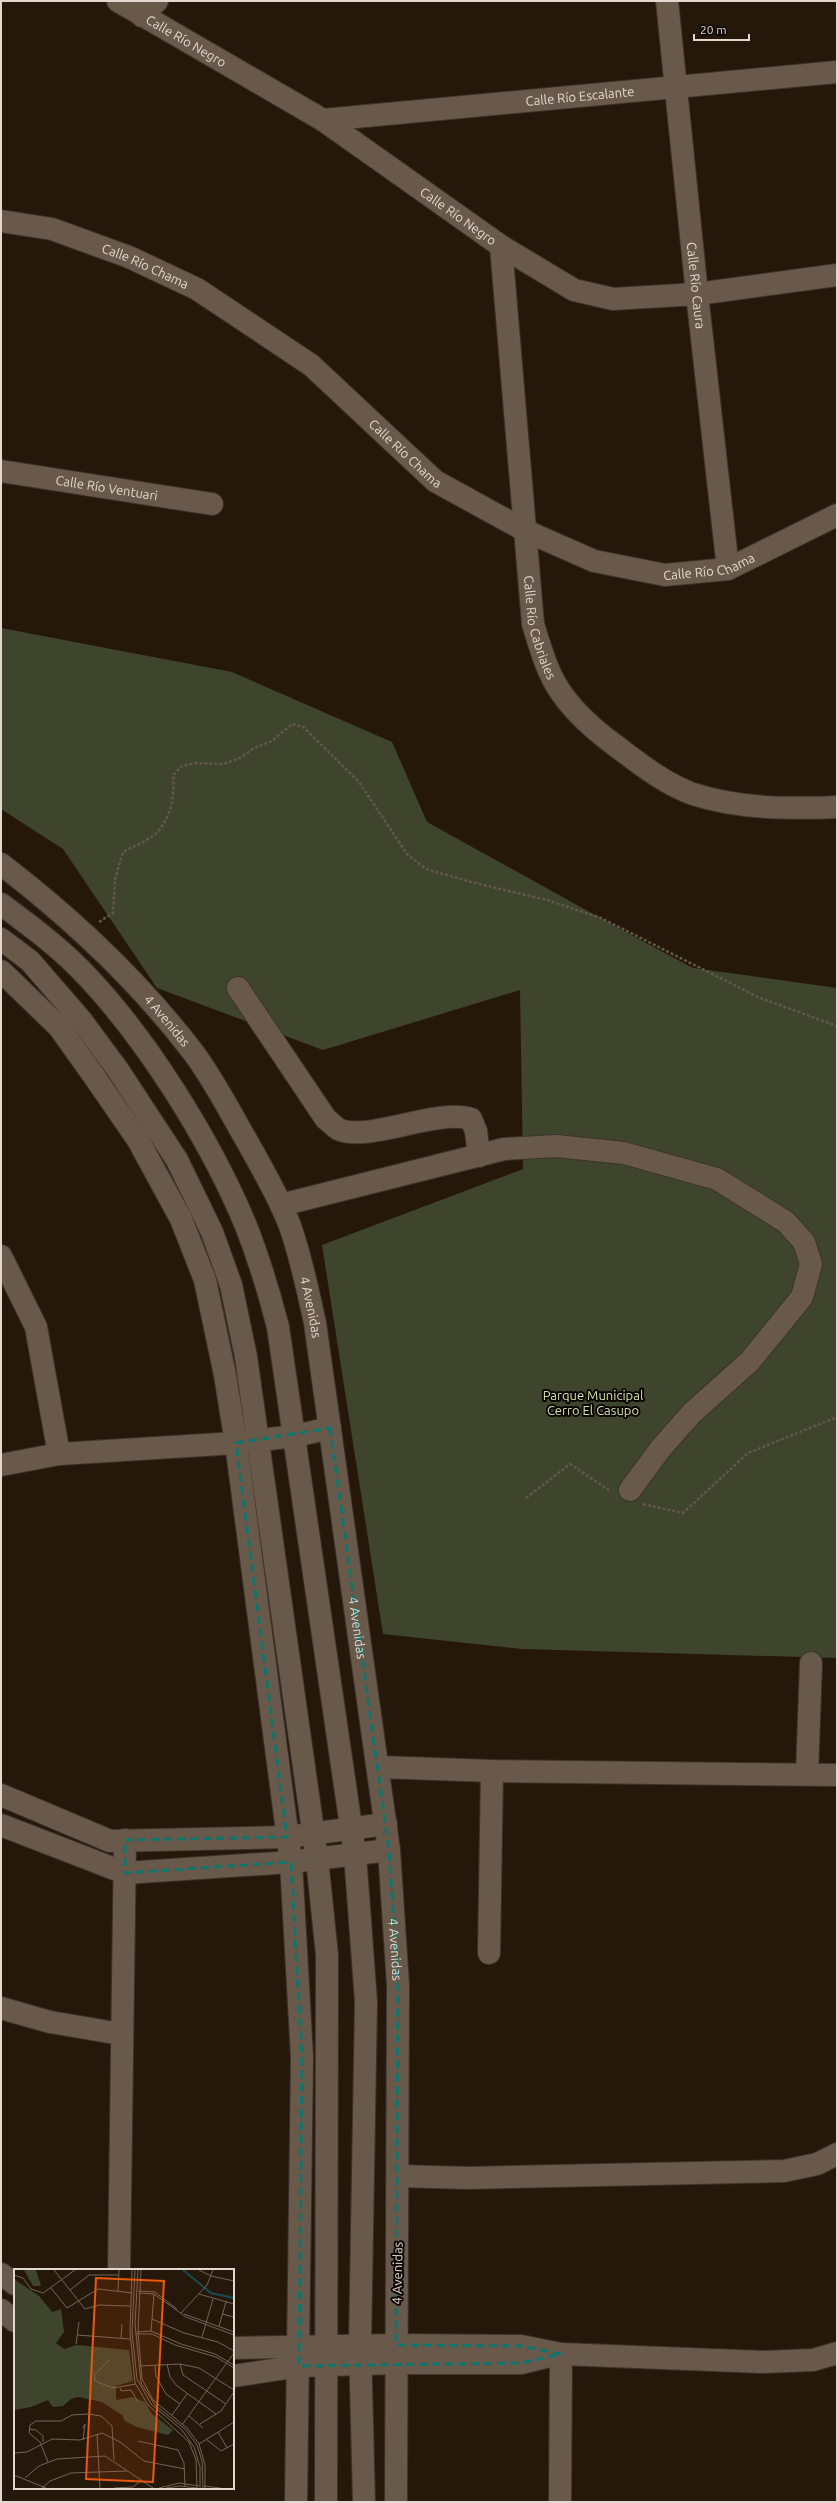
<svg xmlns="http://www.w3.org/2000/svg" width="838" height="2503" font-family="Ubuntu,sans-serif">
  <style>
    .green { fill: #3f452d }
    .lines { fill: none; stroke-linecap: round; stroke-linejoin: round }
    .minor-casing { stroke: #3d332e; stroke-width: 24 }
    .path { stroke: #63574c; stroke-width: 2.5; stroke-dasharray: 3 2; stroke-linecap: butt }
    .minor { stroke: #69594a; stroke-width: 22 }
    .marked { fill: none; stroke: #0f766e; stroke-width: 3; stroke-dasharray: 8 5; stroke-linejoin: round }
    .labels { text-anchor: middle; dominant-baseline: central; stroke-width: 4; stroke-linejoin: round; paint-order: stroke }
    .street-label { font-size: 13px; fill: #e2d8cf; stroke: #0a0502 }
    .park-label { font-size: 13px; fill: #d3e4a6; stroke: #0a0502 }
    .inset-river { fill: none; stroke: #194951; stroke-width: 2 }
    .inset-road { fill: none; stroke: #716559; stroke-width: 1 }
    .view { fill: #e8590c; fill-opacity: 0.15; stroke: #e8590c; stroke-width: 2 }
    .inset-edge { fill: none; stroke: #e2d8cf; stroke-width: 2 }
  </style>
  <rect width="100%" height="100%" fill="#25180b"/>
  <path class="green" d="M 1,628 L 232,672 L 392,742 L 427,822 L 633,936 L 693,968 L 837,988 L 837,1658 L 522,1649 L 383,1634 L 322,1245 L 523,1169 L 520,990 L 323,1050 L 157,988 L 63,849 L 1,809 Z"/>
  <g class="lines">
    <g class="minor-casing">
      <g id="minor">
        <path id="s1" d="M 118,1 L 323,120 L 501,246 L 574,290 L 613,299 L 697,294 L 837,275"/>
        <path id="s2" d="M 667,1 L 697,294 L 728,569"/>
        <path d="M 142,16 L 157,1"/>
        <path id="s3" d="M 323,120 L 837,72"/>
        <path id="s4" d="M 1,221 L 52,229 L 129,257 L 197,289 L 311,365 L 435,481 L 526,531 L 594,561 L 665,575 L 728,569 L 837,515"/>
        <path id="s5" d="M 501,246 L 533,624 C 538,640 543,658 550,673 C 563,703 590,727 616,746 C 640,764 665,784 693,794 C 740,809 788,809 837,807"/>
        <path id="s6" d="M 1,471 L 212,504"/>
        <path id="s7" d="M 1,864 C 74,920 137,979 193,1052 C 214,1080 230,1112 248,1143 C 263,1170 279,1197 290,1226 C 301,1257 308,1291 315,1323 L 389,1850 L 398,1985 L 396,2502"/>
        <path d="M 1,904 C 28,924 55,944 79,968 C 144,1034 210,1139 246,1226 C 259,1259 269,1292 278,1327 L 355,1854 L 366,2002 L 360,2345 L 364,2502"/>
        <path d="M 1,939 L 30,961 L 81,1020 L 118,1070 L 177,1160 L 212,1232 L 231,1285 L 246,1357 L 317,1859 L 327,1955 L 326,2502"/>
        <path d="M 1,971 L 59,1027 L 94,1076 L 138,1140 L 181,1219 L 205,1280 L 225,1375 L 236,1443 L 291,1862 L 302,2057 L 296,2502"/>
        <path d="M 238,988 L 326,1119 C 330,1122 334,1126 338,1129 C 367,1143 437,1108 471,1119 L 476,1131 L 479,1156"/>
        <path d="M 281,1205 L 504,1149 L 556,1146 L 624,1153 L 717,1179 L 786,1222 L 804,1242 L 811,1264 L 802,1297 L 750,1361 L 692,1413 L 661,1448 L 630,1490"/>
        <path d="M 1,1256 L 36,1327 L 59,1454"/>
        <path d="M 1,1465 L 59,1454 L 236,1443 L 295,1436 L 330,1428"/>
        <path d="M 379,1767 L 492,1771 L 837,1775"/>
        <path d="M 807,1774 L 811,1663"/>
        <path d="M 1,1795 L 110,1841 L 287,1837 L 386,1824"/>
        <path d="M 1,1825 L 125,1873 L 291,1862 L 389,1850"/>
        <path d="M 489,1953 L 492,1771"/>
        <path d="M 1,2008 L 50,2022 L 121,2034"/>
        <path d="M 399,2176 L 468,2178 L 784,2171 L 817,2164 L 837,2154"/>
        <path d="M 119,2270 L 125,1840"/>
        <path d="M 1,2274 L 15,2284"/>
        <path d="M 1,2310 L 15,2321"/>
        <path d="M 233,2348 L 396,2345 L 521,2346 L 561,2354 L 763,2362 L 813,2360 L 837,2353"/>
        <path d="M 233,2376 L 299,2366 L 396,2363 L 521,2363 L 554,2355"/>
        <path d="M 560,2502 L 561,2354"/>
      </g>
    </g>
    <g class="path">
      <path d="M 99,922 L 113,913 L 115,879 L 123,852 C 132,847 145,842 153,836 C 171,821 175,796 173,775 L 182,766 L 195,763 L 223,764 L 240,758 L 254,748 L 272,741 L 292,724 L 303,727 L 359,782 L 407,854 L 426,869 L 471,882 L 547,900 L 601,918 L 760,998 L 837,1026"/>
      <path d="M 526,1498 L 570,1464 L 610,1491"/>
      <path d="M 643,1504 L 683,1513 L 748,1453 L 837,1417"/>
    </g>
    <use href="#minor" class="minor"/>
  </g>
  <path class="marked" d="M 330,1428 L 389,1850 L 398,1985 L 396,2345 L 521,2346 L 561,2354 L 521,2363 L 299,2366 L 302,2057 L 291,1862 L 125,1873 L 125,1840 L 287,1837 L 236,1443 Z"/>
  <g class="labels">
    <g class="street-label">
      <text stroke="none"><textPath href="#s1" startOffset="79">Calle Río Negro</textPath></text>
      <text stroke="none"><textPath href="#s3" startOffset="258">Calle Río Escalante</textPath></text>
      <text stroke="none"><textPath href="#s1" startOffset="403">Calle Río Negro</textPath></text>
      <text stroke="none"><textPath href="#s4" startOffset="152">Calle Río Chama</textPath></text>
      <text stroke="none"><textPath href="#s2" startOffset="286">Calle Río Caura</textPath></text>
      <text stroke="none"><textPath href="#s4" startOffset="475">Calle Río Chama</textPath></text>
      <text stroke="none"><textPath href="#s6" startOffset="107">Calle Río Ventuari</textPath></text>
      <text stroke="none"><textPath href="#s4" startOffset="811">Calle Río Chama</textPath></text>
      <text stroke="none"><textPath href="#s5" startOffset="384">Calle Río Cabriales</textPath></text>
      <text stroke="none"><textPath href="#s7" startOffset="229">4 Avenidas</textPath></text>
      <text stroke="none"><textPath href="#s7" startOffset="553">4 Avenidas</textPath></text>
      <text stroke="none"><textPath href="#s7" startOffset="877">4 Avenidas</textPath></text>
      <text stroke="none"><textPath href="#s7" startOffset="1201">4 Avenidas</textPath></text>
      <text transform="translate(397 2273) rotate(-89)">4 Avenidas</text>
    </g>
    <g class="park-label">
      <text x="593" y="1395">Parque Municipal<tspan x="593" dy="15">Cerro El Casupo</tspan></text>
    </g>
  </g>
  <g transform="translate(14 2269)">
    <rect width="220" height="220" fill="#25180b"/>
    <path d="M 10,1 L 22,1 L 27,17 L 19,17 ZM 0,10 L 25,27 L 38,43 L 47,40 L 50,63 L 42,74 L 50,80 L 63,76 L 115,81 L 119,112 L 102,117 L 102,131 L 118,128 L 131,133 L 138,145 L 159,161 L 154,166 L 123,158 L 111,152 L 108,146 L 88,133 L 64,128 L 57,130 L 49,137 L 39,138 L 34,131 L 17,138 L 0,141 Z" fill="#3f452d"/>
    <path class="inset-river" d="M 169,1 L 197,24 L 220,29"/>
    <path class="inset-road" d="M 40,1 L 71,40 L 85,36 L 116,37M 118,1 L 116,63 L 121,114 L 134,136 L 175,173 L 182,191 L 183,219M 121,1 L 118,63 L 123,110 L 137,135 L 168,161 L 180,178 L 186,198 L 186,219M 124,1 L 121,55 L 127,114 L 141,136 L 171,160 L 183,176 L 188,192 L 189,219M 127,1 L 124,63 L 128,110 L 139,131 L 173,159 L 185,175 L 191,196 L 191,219M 185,1 L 197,7 L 220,12M 0,6 L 9,9 L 17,20 L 29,24 L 61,1M 37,19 L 53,39 L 84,20 L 118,24M 56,21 L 75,6 L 105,6M 104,22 L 105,1M 124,22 L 141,23 L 163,40M 125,24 L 140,25 L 172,48 L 220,66M 185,25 L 220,35M 167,44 L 193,16 L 199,1M 170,45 L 220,63M 208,45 L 220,48M 138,50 L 170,64 L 204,73 L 220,82M 205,57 L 212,33M 124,63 L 137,62 L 167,75 L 201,85 L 220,96M 137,63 L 140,25M 122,65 L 138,65 L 161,76 L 202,88 L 220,99M 63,66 L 116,70M 188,68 L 199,30M 107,69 L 108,55M 62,75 L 65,53M 95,91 L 80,106 L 81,112 L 99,119 L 122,115M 153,95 L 156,108 L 163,117 L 202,145M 166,95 L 169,106 L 212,135M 141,96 L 142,107 L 152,125 L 166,135M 125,97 L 166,95 L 185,99 L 220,121M 106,119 L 107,122 L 117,121 L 124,133M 158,146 L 173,125M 175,147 L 189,159M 186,155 L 207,142 L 220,123M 168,156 L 220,84M 69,159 L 71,155 L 69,171M 15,160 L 22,161 L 29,167 L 29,173M 204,163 L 213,179M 83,165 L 86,219M 192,170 L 207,182 L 220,175M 124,172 L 164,181 L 170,194 L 171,217M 185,175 L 220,153M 0,184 L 13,183 L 38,170 L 66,171 L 88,164 L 106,173 L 130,192 L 171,200M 34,193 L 26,173 L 15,164 L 16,156 L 22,152 L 47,152 L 58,146 L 74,145 L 87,147 L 98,157 L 100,191M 0,206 L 32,219M 11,209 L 25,197 L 43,190 L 91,187 L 139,219M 190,217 L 206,219M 28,219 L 36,212 L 57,204 L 113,202M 100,219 L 119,218 L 128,211M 145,219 L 165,214 L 185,217M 152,219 L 166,217 L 183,219"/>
    <path class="view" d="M 82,9 L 150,12 L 139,213 L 72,210 Z"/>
    <rect width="220" height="220" class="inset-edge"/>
  </g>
  <rect width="838" height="2503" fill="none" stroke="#e2d8cf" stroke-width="4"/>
  <path d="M694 34v6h55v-6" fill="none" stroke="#e2d8cf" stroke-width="2"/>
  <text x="700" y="34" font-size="12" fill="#e2d8cf" stroke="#0a0502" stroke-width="3" paint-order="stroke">20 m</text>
</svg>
